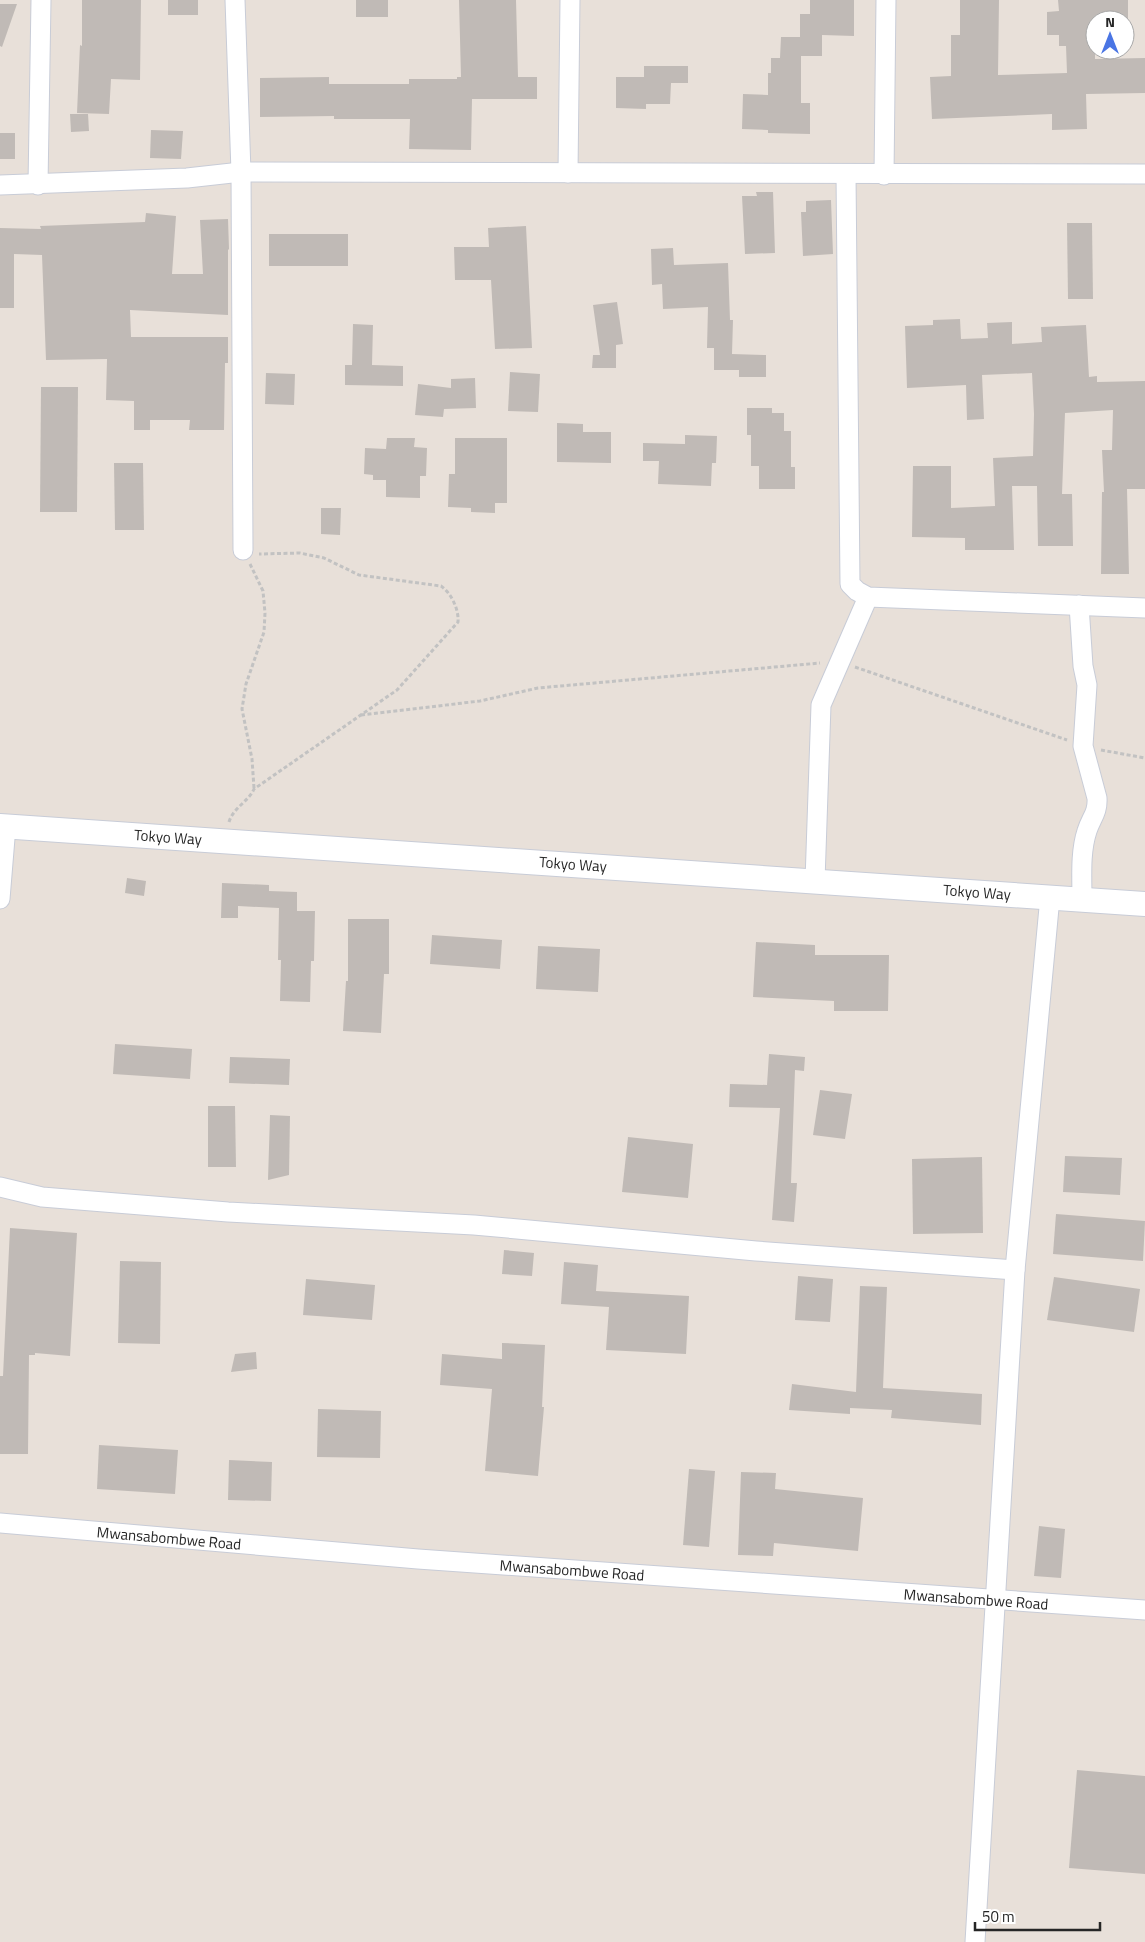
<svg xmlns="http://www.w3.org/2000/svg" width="1145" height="1942" font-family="'Titillium Web',sans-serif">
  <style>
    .building { fill: #c0bab6 }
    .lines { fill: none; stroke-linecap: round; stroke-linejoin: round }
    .minor-casing { stroke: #c8ccd7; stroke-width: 21 }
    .tertiary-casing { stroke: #c8ccd7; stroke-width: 26 }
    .path { stroke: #c2c2c2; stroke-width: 3; stroke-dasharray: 4 2.5; stroke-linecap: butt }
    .minor { stroke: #fff; stroke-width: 19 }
    .tertiary { stroke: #fff; stroke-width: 24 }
    .labels { text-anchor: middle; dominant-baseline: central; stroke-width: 4.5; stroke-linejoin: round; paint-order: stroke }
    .street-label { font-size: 15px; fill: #262626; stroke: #fff }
  </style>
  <rect width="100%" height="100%" fill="#e8e0d9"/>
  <g class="building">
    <path d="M 82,0 L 141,0 L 140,80 L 111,79 L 109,114 L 77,113 L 80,45 L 82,46 Z"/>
    <rect x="168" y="0" width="30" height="15"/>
    <rect x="356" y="0" width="32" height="17"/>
    <path d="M 459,0 L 516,0 L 518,77 L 537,77 L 537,99 L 472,99 L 471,150 L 409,149 L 410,119 L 334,119 L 334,116 L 260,117 L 260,78 L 329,77 L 329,84 L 409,84 L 409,79 L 457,79 L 457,77 L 461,77 Z"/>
    <path d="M 810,0 L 854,0 L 854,36 L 822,35 L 822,56 L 801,56 L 801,103 L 810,103 L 810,134 L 768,133 L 768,130 L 742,129 L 743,94 L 768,95 L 768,73 L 771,73 L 771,58 L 780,58 L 781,37 L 800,37 L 800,14 L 810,14 Z"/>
    <path d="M 960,0 L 999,0 L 998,75 L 1067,73 L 1066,46 L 1059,46 L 1059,35 L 1047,35 L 1047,12 L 1059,11 L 1058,0 L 1128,0 L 1128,20 L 1095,20 L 1095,59 L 1145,58 L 1145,93 L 1086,94 L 1087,129 L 1052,130 L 1052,114 L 932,119 L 930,77 L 951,76 L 951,35 L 960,35 Z"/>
    <path d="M 0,4 L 17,4 L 2,47 L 0,46 Z"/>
    <path d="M 644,66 L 688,66 L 688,83 L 671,83 L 670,104 L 646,104 L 646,109 L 616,108 L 616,77 L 644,77 Z"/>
    <path d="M 70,114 L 88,114 L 89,131 L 71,132 Z"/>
    <path d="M 151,130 L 183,131 L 181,159 L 150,158 Z"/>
    <rect x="0" y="133" width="15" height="26"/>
    <path d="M 756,192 L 773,192 L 775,253 L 745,254 L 742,196 L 757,196 Z"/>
    <path d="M 831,200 L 833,254 L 803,256 L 801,212 L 806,212 L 806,201 Z"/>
    <path d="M 146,213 L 176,216 L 172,274 L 203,274 L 200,220 L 228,219 L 229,249 L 228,250 L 228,315 L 130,310 L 131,337 L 228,337 L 228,363 L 225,363 L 224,430 L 189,430 L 190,420 L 150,420 L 150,430 L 134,430 L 134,401 L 106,400 L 107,359 L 46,360 L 42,255 L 14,254 L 14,308 L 0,308 L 0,228 L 41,229 L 40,226 L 145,222 Z"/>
    <path d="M 1067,223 L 1092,223 L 1093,299 L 1068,299 Z"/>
    <path d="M 526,226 L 532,348 L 495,349 L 491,280 L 455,280 L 454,247 L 489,247 L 488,228 Z"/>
    <rect x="269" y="234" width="79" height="32"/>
    <path d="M 673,248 L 674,265 L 728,263 L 730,320 L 733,320 L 732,354 L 766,355 L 766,377 L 739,377 L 739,370 L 714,370 L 714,348 L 707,348 L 708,307 L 663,309 L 662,284 L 652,285 L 651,249 Z"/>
    <path d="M 617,302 L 623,344 L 616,345 L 616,368 L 592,368 L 593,355 L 600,355 L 593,305 Z"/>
    <path d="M 960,319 L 961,339 L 988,338 L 987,323 L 1012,322 L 1012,344 L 1042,342 L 1041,327 L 1086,325 L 1089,377 L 1097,376 L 1097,382 L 1145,381 L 1145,489 L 1127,489 L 1129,574 L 1101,574 L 1102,492 L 1104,492 L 1102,450 L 1112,450 L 1113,410 L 1065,413 L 1062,494 L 1072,494 L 1073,546 L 1038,546 L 1037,486 L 1012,486 L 1014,550 L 965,550 L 965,538 L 912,537 L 913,466 L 951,466 L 951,508 L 995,506 L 993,458 L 1033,456 L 1034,414 L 1032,373 L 982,375 L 984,419 L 967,420 L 966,385 L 907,388 L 905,326 L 933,325 L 933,320 Z"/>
    <path d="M 353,324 L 373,325 L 372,365 L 403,366 L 403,386 L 345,385 L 345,365 L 352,365 Z"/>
    <path d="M 510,372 L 540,374 L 538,412 L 508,411 Z"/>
    <path d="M 266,373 L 295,374 L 294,405 L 265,404 Z"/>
    <path d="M 475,378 L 476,408 L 444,409 L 443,417 L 415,415 L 418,384 L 451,388 L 451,379 Z"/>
    <path d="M 41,387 L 78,387 L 77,512 L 40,512 Z"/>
    <path d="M 747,408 L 772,408 L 772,413 L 784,413 L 784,431 L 791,431 L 791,467 L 795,467 L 795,489 L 759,489 L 759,466 L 751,466 L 751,435 L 747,435 Z"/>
    <path d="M 557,423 L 583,424 L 583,432 L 611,432 L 611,463 L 557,462 Z"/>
    <path d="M 685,435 L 717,436 L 716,463 L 712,463 L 711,486 L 658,484 L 659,461 L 643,461 L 643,443 L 685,444 Z"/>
    <path d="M 387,438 L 415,438 L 414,447 L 427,448 L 426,476 L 420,476 L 420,498 L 386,497 L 386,480 L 373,480 L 373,475 L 364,474 L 365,448 L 386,449 Z"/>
    <path d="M 455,438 L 507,438 L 507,503 L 495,503 L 495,513 L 471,512 L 471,508 L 448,507 L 449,474 L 455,474 Z"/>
    <path d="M 114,463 L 143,463 L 144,530 L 115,530 Z"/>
    <path d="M 321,508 L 341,508 L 340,535 L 321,534 Z"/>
    <path d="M 127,878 L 146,881 L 144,896 L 125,893 Z"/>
    <path d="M 222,883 L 269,885 L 269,891 L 297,892 L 297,911 L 315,911 L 314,961 L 311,961 L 310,1002 L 280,1001 L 281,960 L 278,960 L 279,908 L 238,906 L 238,918 L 221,918 Z"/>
    <path d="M 348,919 L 389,919 L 389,974 L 384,974 L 381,1033 L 343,1031 L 346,981 L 348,981 Z"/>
    <path d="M 432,935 L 502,940 L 500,969 L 430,964 Z"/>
    <path d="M 756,942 L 815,945 L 815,955 L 889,955 L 888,1011 L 834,1011 L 834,1001 L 753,997 Z"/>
    <path d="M 538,946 L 600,949 L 598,992 L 536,989 Z"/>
    <path d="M 115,1044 L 192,1049 L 190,1079 L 113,1074 Z"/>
    <path d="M 769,1054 L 805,1057 L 804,1071 L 795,1070 L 791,1183 L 797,1183 L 794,1222 L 772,1220 L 780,1108 L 729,1107 L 730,1084 L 767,1085 Z"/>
    <path d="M 230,1057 L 290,1059 L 289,1085 L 229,1083 Z"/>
    <path d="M 820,1090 L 852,1094 L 845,1139 L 813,1135 Z"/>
    <path d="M 208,1106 L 235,1106 L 236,1167 L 208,1167 Z"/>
    <path d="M 270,1115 L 290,1116 L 289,1175 L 268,1180 Z"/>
    <path d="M 628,1137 L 693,1144 L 688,1198 L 622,1192 Z"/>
    <path d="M 1065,1156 L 1122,1158 L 1120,1195 L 1063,1192 Z"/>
    <path d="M 982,1157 L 983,1233 L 913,1234 L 912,1159 Z"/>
    <path d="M 1056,1214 L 1145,1221 L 1143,1261 L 1053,1254 Z"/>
    <path d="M 10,1228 L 77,1233 L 70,1356 L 35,1353 L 35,1355 L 29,1355 L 28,1454 L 0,1454 L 0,1376 L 3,1376 Z"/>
    <path d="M 504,1250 L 534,1253 L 532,1276 L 502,1274 Z"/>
    <path d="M 120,1261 L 161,1262 L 160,1344 L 118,1343 Z"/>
    <path d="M 564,1262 L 598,1265 L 596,1291 L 689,1296 L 686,1354 L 606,1350 L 609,1307 L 561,1304 Z"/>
    <path d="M 798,1276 L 833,1279 L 830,1322 L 795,1320 Z"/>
    <path d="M 1054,1277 L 1140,1289 L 1134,1332 L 1047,1320 Z"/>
    <path d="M 306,1279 L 375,1285 L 372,1320 L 303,1315 Z"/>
    <path d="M 860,1286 L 887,1287 L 883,1388 L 982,1394 L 981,1425 L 891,1418 L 892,1410 L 850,1408 L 850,1414 L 789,1410 L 792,1384 L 856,1392 Z"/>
    <path d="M 502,1343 L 545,1345 L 542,1407 L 544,1407 L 538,1476 L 485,1471 L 492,1389 L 440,1385 L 442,1354 L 502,1359 Z"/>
    <path d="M 256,1352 L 257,1369 L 231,1372 L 235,1354 Z"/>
    <path d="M 318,1409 L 381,1411 L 380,1458 L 317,1457 Z"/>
    <path d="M 99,1445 L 178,1450 L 175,1494 L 97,1489 Z"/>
    <path d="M 229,1460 L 272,1462 L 271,1501 L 228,1500 Z"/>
    <path d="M 689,1469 L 715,1471 L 709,1547 L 683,1545 Z"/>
    <path d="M 741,1472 L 776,1473 L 775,1489 L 863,1498 L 858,1551 L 774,1543 L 773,1556 L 738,1555 Z"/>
    <path d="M 1039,1526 L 1065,1529 L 1061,1578 L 1034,1576 Z"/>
    <path d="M 1077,1770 L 1145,1776 L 1145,1874 L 1069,1868 Z"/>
  </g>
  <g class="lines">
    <g class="minor-casing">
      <g id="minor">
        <path d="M 235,0 L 241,172 L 243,550"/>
        <path d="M 568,173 L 570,0"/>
        <path d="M 846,174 L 850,584 L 857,591 L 868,597 L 1145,608"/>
        <path d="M 884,175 L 886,0"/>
        <path d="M 0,185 L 187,178 L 241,172 L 1145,174"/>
        <path d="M 38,185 L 41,0"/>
        <path d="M 1079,605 L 1083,666 L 1087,685 L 1083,746 L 1097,798 C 1098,813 1091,818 1087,831 C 1080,852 1082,878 1082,899"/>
        <path d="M 815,881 L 821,705 L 868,597"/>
        <path d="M 0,899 L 6,826"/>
        <path d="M 0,1187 L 42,1197 L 228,1212 L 474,1225 L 756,1251 L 1015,1270"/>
        <path d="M 0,1523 L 418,1559 L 1145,1610"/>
        <path d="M 975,1942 L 1015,1270 L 1050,897"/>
      </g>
    </g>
    <g class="tertiary-casing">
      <path id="tertiary" d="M 0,826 L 1145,904"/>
    </g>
    <g class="path">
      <path d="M 250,564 L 263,591 L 265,613 L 264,632 L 246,684 L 242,709 L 252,759 L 254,788"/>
      <path d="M 855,667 L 1067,740"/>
      <path d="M 361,715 L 480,701 L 538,688 L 820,663"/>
      <path d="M 1101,750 L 1145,758"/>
      <path d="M 229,822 C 233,808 249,801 254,789 L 397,690 L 458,622 C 459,609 451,593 441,586 L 359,575 L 324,558 L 300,553 L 259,554"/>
    </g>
    <use href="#minor" class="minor"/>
    <use href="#tertiary" class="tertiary"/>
  </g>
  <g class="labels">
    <g class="street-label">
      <text transform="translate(168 837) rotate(4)">Tokyo Way</text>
      <text transform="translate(573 864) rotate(4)">Tokyo Way</text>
      <text transform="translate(977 892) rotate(4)">Tokyo Way</text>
      <text transform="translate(169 1538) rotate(5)">Mwansabombwe Road</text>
      <text transform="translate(572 1570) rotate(4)">Mwansabombwe Road</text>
      <text transform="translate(976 1599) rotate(4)">Mwansabombwe Road</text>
    </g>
  </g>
  <g transform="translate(1110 35)"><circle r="24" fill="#ffffff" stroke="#a8a8a8"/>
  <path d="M0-4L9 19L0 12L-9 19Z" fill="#4a75e4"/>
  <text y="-8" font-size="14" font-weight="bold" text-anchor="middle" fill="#262626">N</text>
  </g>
  <path d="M975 1922v8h125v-8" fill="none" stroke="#262626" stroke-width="2.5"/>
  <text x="982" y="1922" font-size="15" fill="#262626" stroke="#ffffff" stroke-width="4" paint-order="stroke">50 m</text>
</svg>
